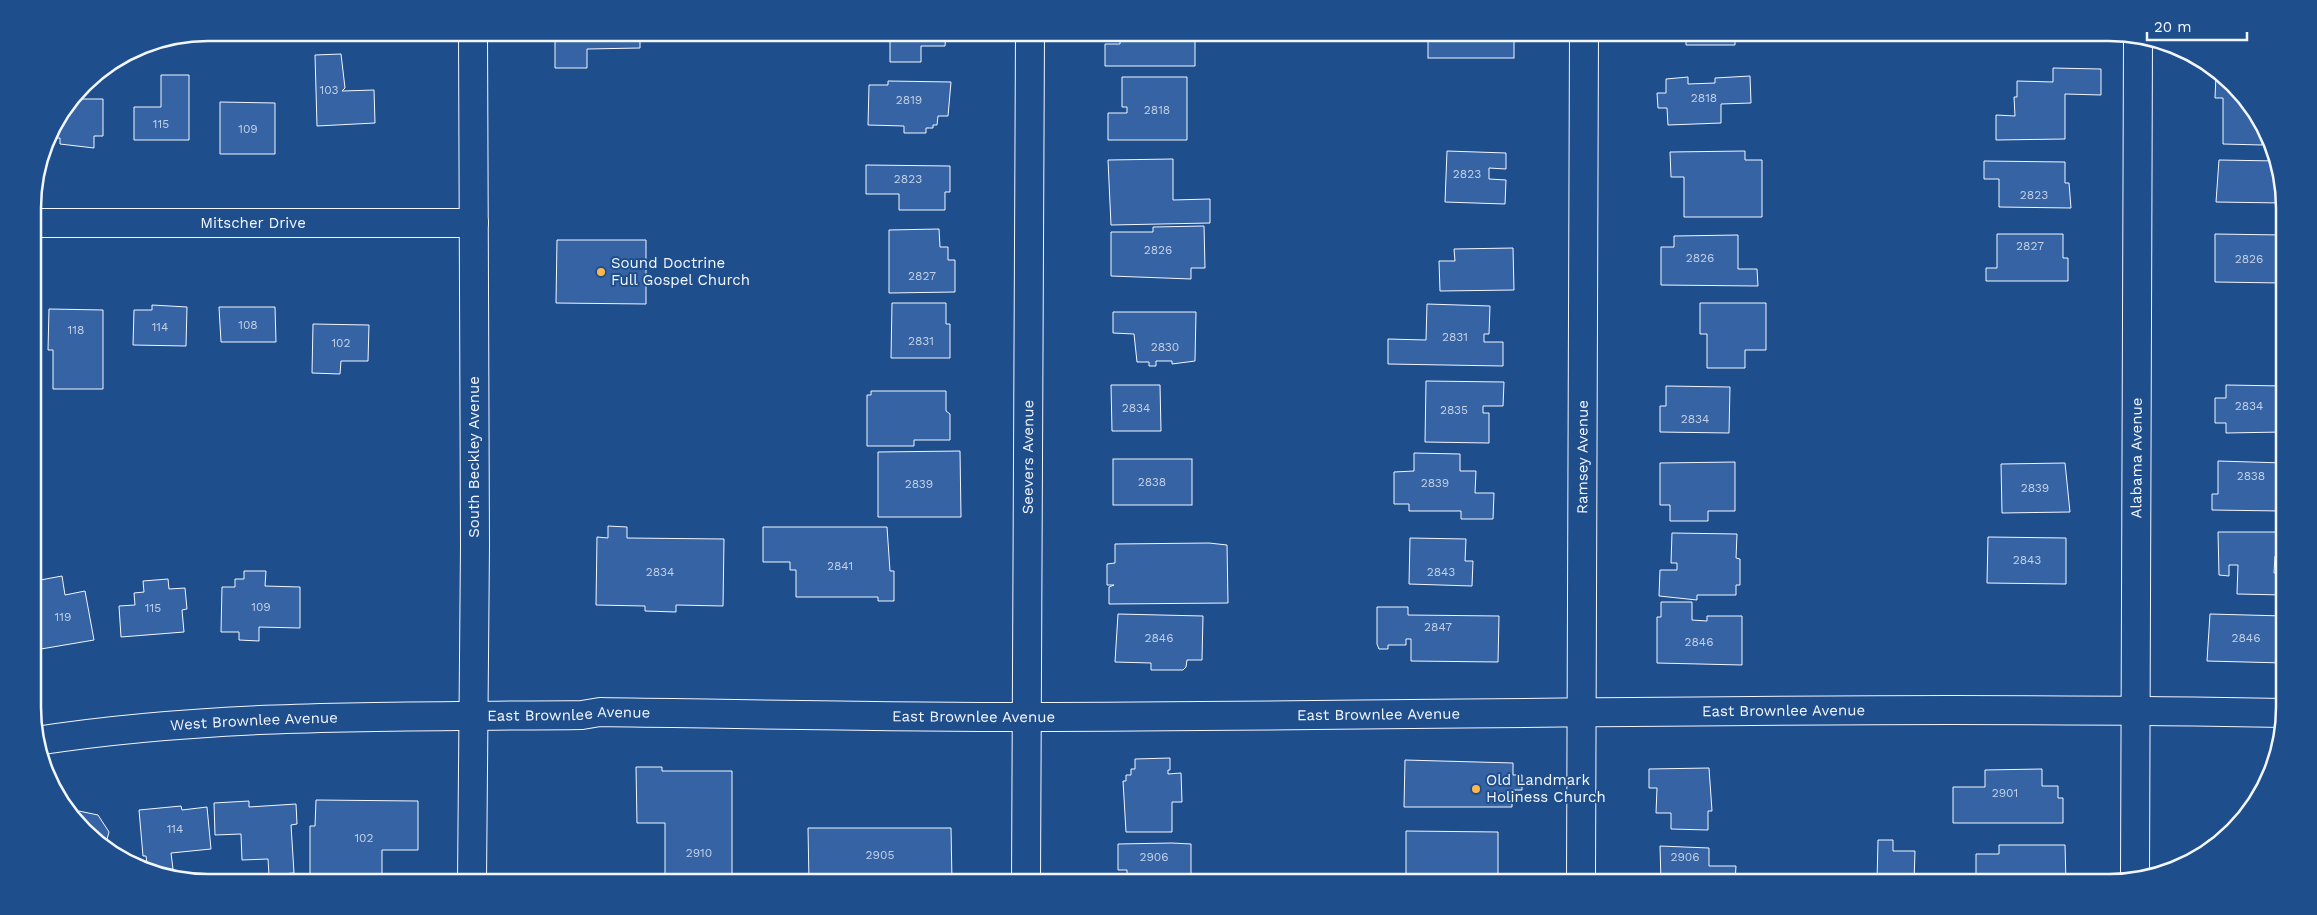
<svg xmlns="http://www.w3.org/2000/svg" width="2317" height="915" font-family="'Work Sans',sans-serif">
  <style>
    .building { fill: #3563a3; stroke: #f2f6ff }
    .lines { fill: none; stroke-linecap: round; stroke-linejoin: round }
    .street-casing { stroke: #f2f6ff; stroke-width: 30 }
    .secondary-casing { stroke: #f2f6ff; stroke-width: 30 }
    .street { stroke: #1f4e8c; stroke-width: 28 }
    .secondary { stroke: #1f4e8c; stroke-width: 28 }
    .poi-dot { fill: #ffb74d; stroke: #1f4e8c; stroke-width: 2 }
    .labels { text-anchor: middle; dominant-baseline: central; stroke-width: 4; stroke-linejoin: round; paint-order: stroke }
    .number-label { font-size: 12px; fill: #c3d1e8 }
    .street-label { font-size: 15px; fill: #f2f6ff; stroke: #1f4e8c }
    .poi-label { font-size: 15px; fill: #f2f6ff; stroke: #1f4e8c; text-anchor: start }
    .rim { fill: none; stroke: #f2f6ff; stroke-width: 2.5 }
  </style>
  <rect width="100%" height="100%" fill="#1f4e8c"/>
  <g class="building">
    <path d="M 555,32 L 640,32 L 640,48 L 587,49 L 587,68 L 555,68 Z"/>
    <path d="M 890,32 L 946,32 L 945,46 L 921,46 L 921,62 L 890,62 Z"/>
    <path d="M 1120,32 L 1195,32 L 1195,66 L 1105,66 L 1105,44 L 1120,44 Z"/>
    <rect x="1428" y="32" width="86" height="26"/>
    <path d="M 1665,32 L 1735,32 L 1735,45 L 1686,45 L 1686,37 L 1665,37 Z"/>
    <path d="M 341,54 L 345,88 L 342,91 L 374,90 L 375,123 L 317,126 L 315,55 Z"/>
    <path d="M 2053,68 L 2101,69 L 2101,95 L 2065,94 L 2065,139 L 1996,140 L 1996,115 L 2015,116 L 2014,97 L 2017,97 L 2017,81 L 2053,82 Z"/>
    <path d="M 161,75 L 189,75 L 189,140 L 134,140 L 134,107 L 161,107 Z"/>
    <path d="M 2216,75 L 2241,92 L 2263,128 L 2262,145 L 2223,144 L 2223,98 L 2215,98 Z"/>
    <path d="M 1750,76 L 1751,103 L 1721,104 L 1721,123 L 1668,125 L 1667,108 L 1658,108 L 1657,93 L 1666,93 L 1666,79 L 1688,77 L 1688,84 L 1715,83 L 1715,78 Z"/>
    <path d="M 1122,77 L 1187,77 L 1187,140 L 1108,140 L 1108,113 L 1127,113 L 1127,107 L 1122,107 Z"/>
    <path d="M 888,81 L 951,82 L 948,116 L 938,116 L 937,125 L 933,125 L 933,128 L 926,128 L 926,133 L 904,133 L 904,126 L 868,125 L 869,85 L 888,85 Z"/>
    <path d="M 74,99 L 103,99 L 103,136 L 94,136 L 94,148 L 60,144 L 60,138 L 48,138 L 51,130 Z"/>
    <path d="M 220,102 L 275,103 L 275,154 L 220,154 Z"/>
    <path d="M 1447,151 L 1506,153 L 1506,169 L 1489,168 L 1489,179 L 1506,180 L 1505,204 L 1445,202 Z"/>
    <path d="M 1745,151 L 1745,160 L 1762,160 L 1762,217 L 1684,217 L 1684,177 L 1671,177 L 1670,152 Z"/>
    <path d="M 1173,159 L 1173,200 L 1210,199 L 1210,223 L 1111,225 L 1108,160 Z"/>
    <path d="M 2219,160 L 2277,161 L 2283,185 L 2283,203 L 2216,202 Z"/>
    <path d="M 1984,161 L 2065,162 L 2065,183 L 2069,183 L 2071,208 L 1999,207 L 1999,179 L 1984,179 Z"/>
    <path d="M 866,165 L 950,166 L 950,192 L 945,192 L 945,210 L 899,210 L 899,194 L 866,194 Z"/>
    <path d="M 1204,226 L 1205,268 L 1191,268 L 1191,279 L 1111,276 L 1111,232 L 1153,232 L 1153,227 Z"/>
    <path d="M 939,229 L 940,247 L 948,247 L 948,260 L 955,260 L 955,292 L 889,293 L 889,230 Z"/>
    <path d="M 1997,234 L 2063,234 L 2063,258 L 2068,258 L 2068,281 L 1986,281 L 1986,268 L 1997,268 Z"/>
    <path d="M 2215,234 L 2283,235 L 2283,283 L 2215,282 Z"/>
    <path d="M 1738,235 L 1738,269 L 1757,269 L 1758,286 L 1661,285 L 1661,247 L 1674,247 L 1674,236 Z"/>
    <path d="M 557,240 L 646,240 L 646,304 L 556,303 Z"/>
    <path d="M 1513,248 L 1514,290 L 1440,291 L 1439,261 L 1455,261 L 1454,249 Z"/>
    <path d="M 892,303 L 946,303 L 946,324 L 950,324 L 950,358 L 891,358 Z"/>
    <path d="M 1700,303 L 1766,303 L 1766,350 L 1745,350 L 1745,368 L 1707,368 L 1707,334 L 1700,334 Z"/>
    <path d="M 1427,304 L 1490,306 L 1489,334 L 1484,334 L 1484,342 L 1503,342 L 1503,366 L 1388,364 L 1388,339 L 1426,340 Z"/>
    <path d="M 152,305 L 187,307 L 186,346 L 133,345 L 134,310 L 152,310 Z"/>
    <path d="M 219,307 L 275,307 L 276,342 L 221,342 Z"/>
    <path d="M 49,309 L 103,310 L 103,389 L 53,389 L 53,350 L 48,350 Z"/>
    <path d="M 1113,312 L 1196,312 L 1195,361 L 1172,364 L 1172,361 L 1156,361 L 1156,366 L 1149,366 L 1149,362 L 1137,362 L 1134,334 L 1113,333 Z"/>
    <path d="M 313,324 L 369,325 L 368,361 L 341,361 L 340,374 L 312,373 Z"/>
    <path d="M 1426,381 L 1504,382 L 1503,406 L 1483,406 L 1483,413 L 1489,413 L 1489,443 L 1425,442 Z"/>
    <path d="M 1111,385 L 1160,385 L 1161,431 L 1112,431 Z"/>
    <path d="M 2226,385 L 2284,386 L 2282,432 L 2226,433 L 2226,423 L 2215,423 L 2215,398 L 2226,398 Z"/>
    <path d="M 1666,386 L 1730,387 L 1729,433 L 1660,432 L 1660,406 L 1666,406 Z"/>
    <path d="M 871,391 L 946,391 L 946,411 L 950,414 L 950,440 L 914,440 L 914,446 L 867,446 L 867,395 L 871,395 Z"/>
    <path d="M 960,451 L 961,517 L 878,517 L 878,452 Z"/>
    <path d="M 1414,453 L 1460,454 L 1460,471 L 1476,471 L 1475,493 L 1494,493 L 1493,519 L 1461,519 L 1461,511 L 1409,511 L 1409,504 L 1394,504 L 1394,472 L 1414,471 Z"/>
    <rect x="1113" y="459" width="79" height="46"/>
    <path d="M 2218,461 L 2284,463 L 2282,511 L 2212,510 L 2212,494 L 2218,494 Z"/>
    <path d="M 1735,462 L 1735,511 L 1708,511 L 1708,521 L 1670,521 L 1670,505 L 1660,505 L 1660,463 Z"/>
    <path d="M 2065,463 L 2070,512 L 2002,513 L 2001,464 Z"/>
    <path d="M 608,526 L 627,527 L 627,538 L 724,539 L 723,606 L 676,605 L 676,612 L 645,611 L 645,606 L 596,605 L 597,537 L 608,538 Z"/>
    <path d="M 763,527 L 887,527 L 890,571 L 894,571 L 894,601 L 878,601 L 878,597 L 796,597 L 796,570 L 790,570 L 790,562 L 763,562 Z"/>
    <path d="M 2218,532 L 2282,532 L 2281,557 L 2275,556 L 2274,573 L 2284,573 L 2284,595 L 2237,594 L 2238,565 L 2229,565 L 2229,576 L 2219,575 Z"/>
    <path d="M 1672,533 L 1737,534 L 1736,558 L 1740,559 L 1740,585 L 1736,585 L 1736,595 L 1697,595 L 1697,600 L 1659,596 L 1660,570 L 1677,570 L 1677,563 L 1671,563 Z"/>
    <path d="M 1988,537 L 2066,538 L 2066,584 L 1987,583 Z"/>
    <path d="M 1410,538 L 1466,539 L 1465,561 L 1473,561 L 1472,586 L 1409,584 Z"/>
    <path d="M 1209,543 L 1227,545 L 1228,603 L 1109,604 L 1109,587 L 1114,585 L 1107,585 L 1107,564 L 1115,563 L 1115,544 Z"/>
    <path d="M 244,571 L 266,571 L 265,586 L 300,587 L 300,628 L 259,627 L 259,641 L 239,640 L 239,632 L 221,632 L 222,587 L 235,587 L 235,579 L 244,579 Z"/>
    <path d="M 62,576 L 65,595 L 85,591 L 94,640 L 35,650 L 35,581 Z"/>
    <path d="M 168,579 L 169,589 L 185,588 L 187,609 L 182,610 L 184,632 L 121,637 L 119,606 L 135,605 L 134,593 L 144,592 L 143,581 Z"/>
    <path d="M 1661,602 L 1692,602 L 1692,620 L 1707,621 L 1707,616 L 1742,616 L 1742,665 L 1657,663 L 1657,617 L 1661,617 Z"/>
    <path d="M 1377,607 L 1408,607 L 1408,615 L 1499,616 L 1498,662 L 1411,661 L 1411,639 L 1406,639 L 1406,645 L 1388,645 L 1388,649 L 1379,649 L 1377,644 Z"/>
    <path d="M 1118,614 L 1203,616 L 1202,660 L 1187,660 L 1186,667 L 1183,670 L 1151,670 L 1151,663 L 1115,662 Z"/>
    <path d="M 2210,614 L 2284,616 L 2284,663 L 2207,661 Z"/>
    <path d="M 1170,758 L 1170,770 L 1168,770 L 1168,774 L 1181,773 L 1182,802 L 1172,802 L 1172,832 L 1126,832 L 1123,781 L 1126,781 L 1126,775 L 1131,775 L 1131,769 L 1135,769 L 1135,759 Z"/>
    <path d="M 1405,760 L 1513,763 L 1513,775 L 1522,775 L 1522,790 L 1512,790 L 1512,807 L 1404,807 Z"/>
    <path d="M 636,767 L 662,767 L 662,771 L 732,771 L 732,882 L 665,882 L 665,823 L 637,823 Z"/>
    <path d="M 1709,768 L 1712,811 L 1708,811 L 1708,830 L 1671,829 L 1671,813 L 1656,813 L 1657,788 L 1649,788 L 1649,769 Z"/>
    <path d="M 2042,769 L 2042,786 L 2058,786 L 2058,798 L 2063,798 L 2063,823 L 1953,823 L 1953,787 L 1985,787 L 1985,770 Z"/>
    <path d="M 316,800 L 418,801 L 418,850 L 382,850 L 382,876 L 366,876 L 366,880 L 310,880 L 310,826 L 315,826 Z"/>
    <path d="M 249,801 L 249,807 L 296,804 L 297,824 L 291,825 L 294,873 L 269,875 L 268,859 L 242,860 L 241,834 L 215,835 L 214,803 Z"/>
    <path d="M 181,806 L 182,810 L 207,807 L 211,849 L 171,853 L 173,869 L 159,873 L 158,870 L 148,871 L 146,856 L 143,856 L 139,810 Z"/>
    <path d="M 79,811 L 98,815 L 109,832 L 106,843 L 76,823 L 72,815 Z"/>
    <path d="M 808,828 L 951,828 L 952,882 L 809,882 Z"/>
    <path d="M 1406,831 L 1498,832 L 1498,880 L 1444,882 L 1444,879 L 1411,879 L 1411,882 L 1330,882 L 1330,877 L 1406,877 Z"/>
    <path d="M 1878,840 L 1893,840 L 1893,851 L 1915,851 L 1914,882 L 1877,882 Z"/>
    <path d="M 2208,840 L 2222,841 L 2208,851 Z"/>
    <path d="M 1172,843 L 1191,844 L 1191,882 L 1127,882 L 1127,870 L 1118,870 L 1118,844 Z"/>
    <path d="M 1999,845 L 2065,845 L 2066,882 L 1976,882 L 1976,854 L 1999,854 Z"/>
    <path d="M 1660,846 L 1709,848 L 1709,866 L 1736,866 L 1735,882 L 1661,882 Z"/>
  </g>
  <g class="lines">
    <g class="street-casing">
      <g id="street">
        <path id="s1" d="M 33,223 L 474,223"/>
        <path id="s2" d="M 36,741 C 217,713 399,717 582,715 L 600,712 C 743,714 887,717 1031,717 C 1449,716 1866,705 2284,713"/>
        <path id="s3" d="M 2135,879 L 2138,37"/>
        <path id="s4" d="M 1026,882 L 1030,32"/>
        <path id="s5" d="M 1581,882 L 1584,32"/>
      </g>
    </g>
    <g class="secondary-casing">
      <path id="secondary" d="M 472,882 L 475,545 L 473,32"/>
    </g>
    <use href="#street" class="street"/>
    <use href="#secondary" class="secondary"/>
  </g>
  <g class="poi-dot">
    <circle cx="601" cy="272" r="5"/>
    <circle cx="1476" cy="789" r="5"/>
  </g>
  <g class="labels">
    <g class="number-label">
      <text x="329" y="90">103</text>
      <text x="1704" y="98">2818</text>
      <text x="909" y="100">2819</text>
      <text x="1157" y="110">2818</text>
      <text x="161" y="124">115</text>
      <text x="248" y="129">109</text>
      <text x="1467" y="174">2823</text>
      <text x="908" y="179">2823</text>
      <text x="2034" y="195">2823</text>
      <text x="2030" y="246">2827</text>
      <text x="1158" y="250">2826</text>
      <text x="1700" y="258">2826</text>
      <text x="2249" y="259">2826</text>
      <text x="922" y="276">2827</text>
      <text x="248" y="325">108</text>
      <text x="160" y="327">114</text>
      <text x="76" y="330">118</text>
      <text x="1455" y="337">2831</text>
      <text x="921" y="341">2831</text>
      <text x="341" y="343">102</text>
      <text x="1165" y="347">2830</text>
      <text x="2249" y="406">2834</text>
      <text x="1136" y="408">2834</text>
      <text x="1454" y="410">2835</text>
      <text x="1695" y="419">2834</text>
      <text x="2251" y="476">2838</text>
      <text x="1152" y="482">2838</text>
      <text x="1435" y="483">2839</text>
      <text x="919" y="484">2839</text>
      <text x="2035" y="488">2839</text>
      <text x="2027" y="560">2843</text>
      <text x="840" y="566">2841</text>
      <text x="660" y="572">2834</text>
      <text x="1441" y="572">2843</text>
      <text x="261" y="607">109</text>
      <text x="153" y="608">115</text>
      <text x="63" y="617">119</text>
      <text x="1438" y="627">2847</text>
      <text x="1159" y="638">2846</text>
      <text x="2246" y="638">2846</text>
      <text x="1699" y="642">2846</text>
      <text x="2005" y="793">2901</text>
      <text x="175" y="829">114</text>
      <text x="364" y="838">102</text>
      <text x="699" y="853">2910</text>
      <text x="880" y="855">2905</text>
      <text x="1154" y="857">2906</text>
      <text x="1685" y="857">2906</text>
    </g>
    <g class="street-label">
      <text stroke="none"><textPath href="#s1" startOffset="220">Mitscher Drive</textPath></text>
      <text transform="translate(474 457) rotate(-90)">South Beckley Avenue</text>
      <text stroke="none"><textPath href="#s4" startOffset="425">Seevers Avenue</textPath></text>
      <text stroke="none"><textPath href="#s5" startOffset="425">Ramsey Avenue</textPath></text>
      <text stroke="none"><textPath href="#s3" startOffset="421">Alabama Avenue</textPath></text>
      <text stroke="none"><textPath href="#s2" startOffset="1749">East Brownlee Avenue</textPath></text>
      <text stroke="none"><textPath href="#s2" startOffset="1344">East Brownlee Avenue</textPath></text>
      <text stroke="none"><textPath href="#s2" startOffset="534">East Brownlee Avenue</textPath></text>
      <text stroke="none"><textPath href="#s2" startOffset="939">East Brownlee Avenue</textPath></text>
      <text stroke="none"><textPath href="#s2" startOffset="219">West Brownlee Avenue</textPath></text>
    </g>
    <g class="poi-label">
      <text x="611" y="263">Sound Doctrine<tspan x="611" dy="17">Full Gospel Church</tspan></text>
      <text x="1486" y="780">Old Landmark<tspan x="1486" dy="17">Holiness Church</tspan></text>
    </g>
  </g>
  <path d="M0 0H2317V915H0ZM208 41H2109A167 167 0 0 1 2276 208V707A167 167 0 0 1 2109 874H208A167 167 0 0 1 41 707V208A167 167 0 0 1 208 41Z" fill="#1f4e8c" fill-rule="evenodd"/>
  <path class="rim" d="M208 41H2109A167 167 0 0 1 2276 208V707A167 167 0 0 1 2109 874H208A167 167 0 0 1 41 707V208A167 167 0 0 1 208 41Z"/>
  <path d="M2147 32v8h100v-8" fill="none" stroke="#f2f6ff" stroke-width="2.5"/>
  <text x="2154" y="32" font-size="15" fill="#f2f6ff" stroke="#1f4e8c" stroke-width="4" paint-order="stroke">20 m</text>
</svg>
